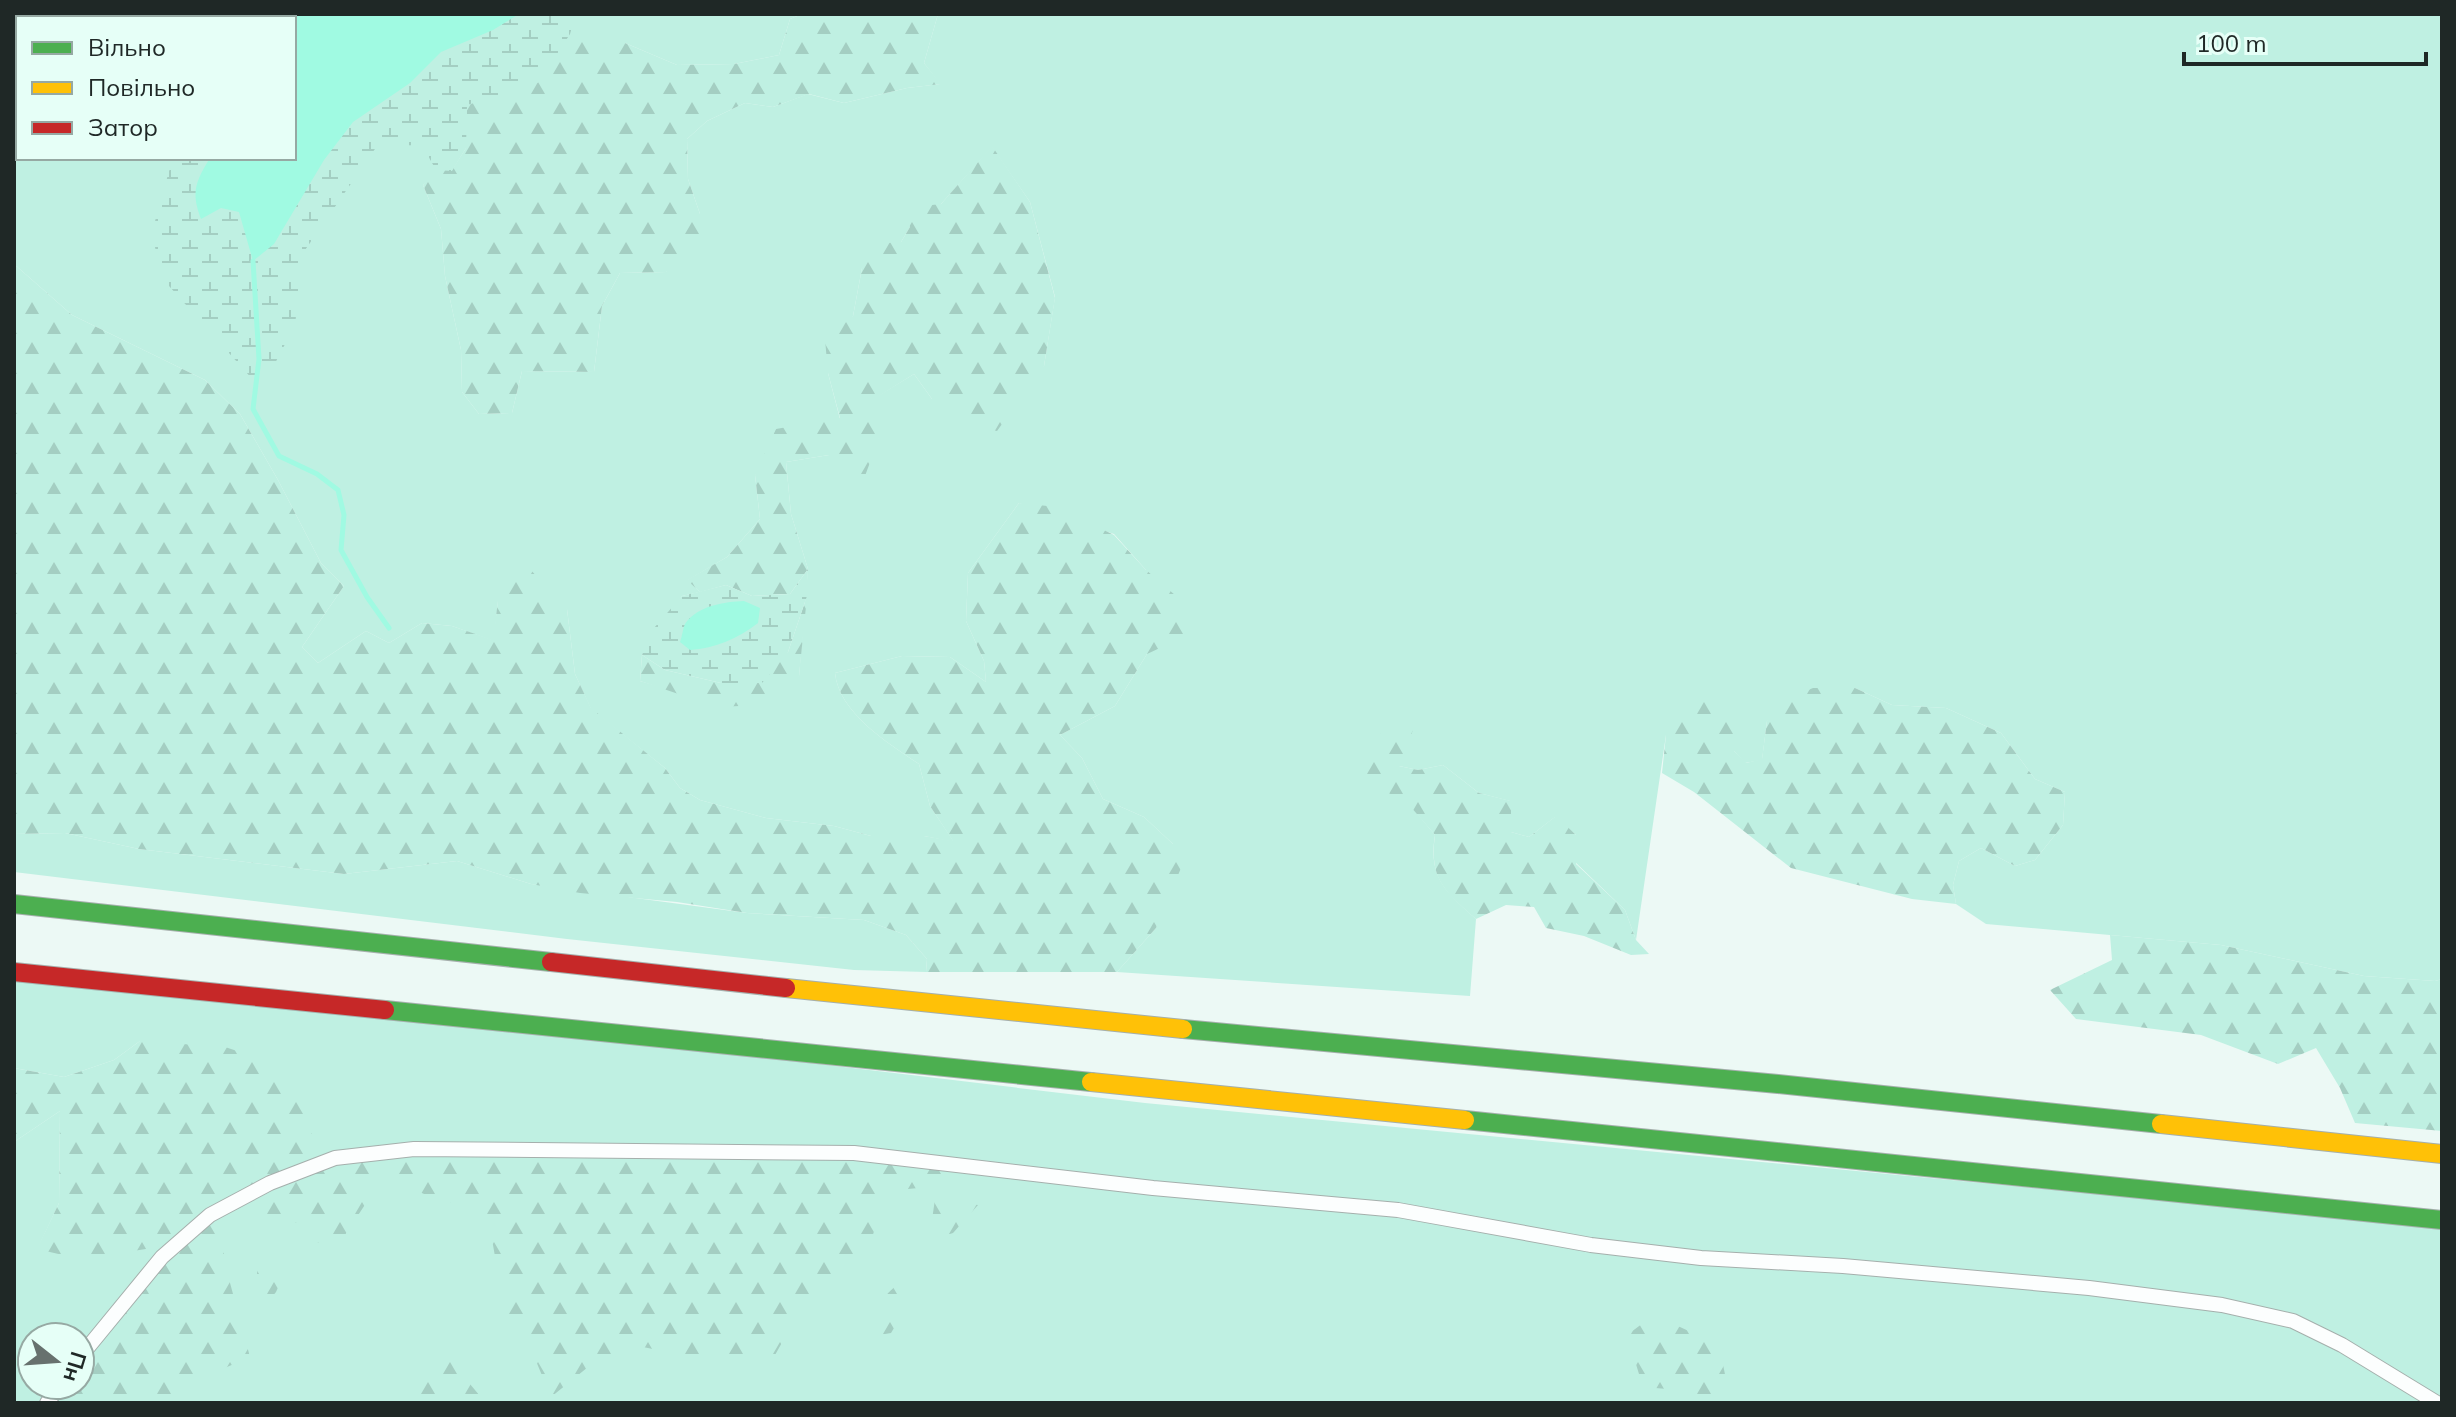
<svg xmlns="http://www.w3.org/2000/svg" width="2456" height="1417" font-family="Mulish,sans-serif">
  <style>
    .grass { fill: #bff0e2; fill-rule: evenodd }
    .forest { fill: url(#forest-firs) }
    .wetland { fill: url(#wetland-marsh) }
    .water { fill: #a0fae2 }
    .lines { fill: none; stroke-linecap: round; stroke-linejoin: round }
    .stream { stroke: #a0fae2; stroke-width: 5 }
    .street-casing { stroke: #a5afac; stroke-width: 16 }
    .fast-casing { stroke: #a5afac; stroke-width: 20 }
    .slow-casing { stroke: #a5afac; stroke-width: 20 }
    .jam-casing { stroke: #a5afac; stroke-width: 20 }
    .street { stroke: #fcfefe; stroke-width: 14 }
    .fast { stroke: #4caf50; stroke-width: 18 }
    .slow { stroke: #ffc107; stroke-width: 18 }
    .jam { stroke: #c62828; stroke-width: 18 }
  </style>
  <defs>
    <pattern id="forest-firs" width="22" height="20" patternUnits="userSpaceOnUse" patternTransform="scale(2)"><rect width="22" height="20" fill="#bff0e2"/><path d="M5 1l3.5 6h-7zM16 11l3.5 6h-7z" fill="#a4cec2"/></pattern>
    <pattern id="wetland-marsh" width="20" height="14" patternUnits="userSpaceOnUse" patternTransform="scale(2)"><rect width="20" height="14" fill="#bff0e2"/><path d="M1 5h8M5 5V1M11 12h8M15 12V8" fill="none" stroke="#a4cec2"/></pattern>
  </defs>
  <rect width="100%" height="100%" fill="#ecf9f5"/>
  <g class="grass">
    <path d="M 14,14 L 802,14 L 790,19 L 779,55 L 734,64 L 677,65 L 625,43 L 466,148 L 423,185 L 441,229 L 445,276 L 461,350 L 462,392 L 479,414 L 512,413 L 522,371 L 594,372 L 602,306 L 620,273 L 666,272 L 700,214 L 688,179 L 687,139 L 707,121 L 745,103 L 773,107 L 808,94 L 844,103 L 907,88 L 940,84 L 924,63 L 938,14 L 2442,14 L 2442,979 L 2435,981 L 2364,976 L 2221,945 L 1986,924 L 1956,904 L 1953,885 L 1959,861 L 1981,848 L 2015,866 L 2035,860 L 2063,825 L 2065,792 L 2035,779 L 2001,733 L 1946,708 L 1892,705 L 1855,688 L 1767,721 L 1762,760 L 1745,763 L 1734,751 L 1666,735 L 1636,940 L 1625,910 L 1576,863 L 1576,835 L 1555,817 L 1529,837 L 1511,832 L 1510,801 L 1479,793 L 1443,765 L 1418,770 L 1399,766 L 1387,727 L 1405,799 L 1435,835 C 1428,878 1446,892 1476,919 L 1470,996 L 1117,972 L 1156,928 L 1173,844 L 1144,817 L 1103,799 L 1082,758 L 1060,735 L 1115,706 L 1147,654 L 1146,570 L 1114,534 L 1019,503 L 968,573 L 966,621 L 984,661 L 986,682 L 950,657 L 902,656 L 835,673 C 839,713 888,743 919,764 L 930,806 L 954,842 L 924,836 L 871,836 L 834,826 L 766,818 L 700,800 L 680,788 L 665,768 L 591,709 L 575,674 L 567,609 L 498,601 L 494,641 L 452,626 L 422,623 L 389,643 L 366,631 L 318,663 L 302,647 L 344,586 L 321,563 L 278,480 L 240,414 L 205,380 L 72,315 L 14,264 ZM 18,18 L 294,18 L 294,158 L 18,158 ZM 992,147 L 1030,202 L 1055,297 L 1044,366 L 932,399 L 914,374 L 878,396 L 879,438 L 829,455 L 786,462 L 791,514 L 808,569 L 799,676 L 671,690 L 640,681 L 642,655 L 682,596 L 700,592 L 688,580 L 727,557 L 760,519 L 755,475 L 840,419 L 828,373 L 853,316 L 862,268 L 901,242 L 910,227 L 941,204 Z"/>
    <path d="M 65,833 L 139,849 L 344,874 L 457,861 L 531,884 L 747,913 L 864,920 L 906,935 L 927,959 L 926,972 L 854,970 L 567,939 L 14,872 L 14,834 Z"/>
    <path d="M 14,980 L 373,1011 L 1145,1103 L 2442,1227 L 2442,1403 L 14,1403 L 14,1142 L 60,1111 L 59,1203 L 38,1248 L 140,1041 L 114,1060 L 64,1077 L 14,1068 ZM 32,1337 L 80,1337 L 80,1385 L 32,1385 Z"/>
  </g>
  <g class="forest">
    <path d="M 802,14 L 938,14 L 924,63 L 941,84 L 907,88 L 844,103 L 809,94 L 773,107 L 745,103 L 707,121 L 687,139 L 688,179 L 700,214 L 699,249 L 666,272 L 620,273 L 602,306 L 594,372 L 522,371 L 512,413 L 479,414 L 462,392 L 461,350 L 445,276 L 441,229 L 423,185 L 436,170 L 452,170 L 466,148 L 467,105 L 539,82 L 570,34 L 625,43 L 677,65 L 734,64 L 779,55 L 790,19 Z"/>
    <path d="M 992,146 L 1030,202 L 1055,298 L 1044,366 L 997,431 L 956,421 L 932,399 L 914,374 L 879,396 L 879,438 L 862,484 L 829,455 L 786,462 L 791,514 L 808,569 L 790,594 L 752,596 L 726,585 L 700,592 L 687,580 L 727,557 L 760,519 L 755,475 L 776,429 L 840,418 L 828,373 L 825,339 L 853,316 L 862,268 L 871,244 L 901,242 L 910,227 L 905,208 L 941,204 Z"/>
    <path d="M 14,264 L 72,315 L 205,380 L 240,414 L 278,480 L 321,563 L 344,586 L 302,647 L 318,663 L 366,631 L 389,643 L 422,623 L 452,626 L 493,640 L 498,601 L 510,567 L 528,567 L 567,609 L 575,674 L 591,708 L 665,768 L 680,788 L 700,800 L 766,818 L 834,826 L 871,836 L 924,836 L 953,841 L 930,806 L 919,764 C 888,743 839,713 835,673 L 902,656 L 950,657 L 986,682 L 984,661 L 966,621 L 968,573 L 1019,503 L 1057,507 L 1114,535 L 1146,570 L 1190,608 L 1192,633 L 1147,654 L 1115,706 L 1060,735 L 1082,758 L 1103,799 L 1144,817 L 1173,844 L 1181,868 L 1156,928 L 1117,972 L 926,972 L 927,959 L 906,935 L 864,920 L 747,913 L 677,902 L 580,893 L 531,884 L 457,861 L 344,874 L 139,849 L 65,833 L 14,834 Z"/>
    <path d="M 807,596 L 799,676 L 762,705 L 717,707 L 640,681 L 642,655 L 665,670 L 721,683 L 788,652 Z"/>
    <path d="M 1706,685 L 1737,720 L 1734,751 L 1746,763 L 1762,759 L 1767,721 L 1782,701 L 1813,688 L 1855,688 L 1892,705 L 1946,708 L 2001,733 L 2035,779 L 2065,792 L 2063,825 L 2035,860 L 2015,866 L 1981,848 L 1959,861 L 1953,885 L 1956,904 L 1912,899 L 1791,868 L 1694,792 L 1662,773 L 1666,735 L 1679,707 Z"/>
    <path d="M 1400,724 L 1413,730 L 1399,766 L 1418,770 L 1443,765 L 1479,793 L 1511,801 L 1511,832 L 1529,837 L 1556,816 L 1576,835 L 1576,864 L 1625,910 L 1636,940 L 1649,954 L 1631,955 L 1584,936 L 1546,928 L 1534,907 L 1506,905 L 1476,919 C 1444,891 1429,879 1435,835 L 1404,799 L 1358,782 L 1366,753 L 1387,726 Z"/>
    <path d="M 2110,935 L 2221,945 L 2364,976 L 2435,981 L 2442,979 L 2442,1131 L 2355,1123 L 2340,1088 L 2316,1048 L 2278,1064 L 2201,1035 L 2076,1019 L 2050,990 L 2112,960 Z"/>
    <path d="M 140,1041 L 225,1047 L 280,1065 L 298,1094 L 314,1141 L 299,1161 C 354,1164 408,1156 464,1156 L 864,1159 L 964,1170 L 951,1185 L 886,1191 L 869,1248 L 797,1316 L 775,1355 L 716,1362 L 643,1347 L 593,1363 L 551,1397 L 536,1361 L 516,1334 L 502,1297 L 493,1245 L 483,1210 L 433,1198 L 384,1176 L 335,1250 L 310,1239 L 306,1219 L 286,1226 L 253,1206 L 239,1186 L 216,1199 L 226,1268 L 250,1357 L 204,1377 L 169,1403 L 54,1403 L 67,1385 L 80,1385 L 80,1367 L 110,1327 L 142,1267 L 159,1247 L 80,1259 L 37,1249 L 59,1203 L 60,1111 L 14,1142 L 14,1068 L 64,1077 L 114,1060 Z"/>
    <path d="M 935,1199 L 978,1205 L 953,1233 L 937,1238 L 932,1220 Z"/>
    <path d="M 258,1265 L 287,1268 L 276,1292 L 263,1308 L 256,1284 Z"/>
    <path d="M 907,1279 L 917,1290 L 891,1333 L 873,1336 C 878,1307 880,1294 907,1279 Z"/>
    <path d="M 1654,1315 L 1719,1345 L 1729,1394 L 1725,1403 L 1685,1403 L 1692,1391 L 1643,1387 L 1627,1335 Z"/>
    <path d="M 449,1359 L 480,1396 L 478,1403 L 386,1403 L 428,1377 Z"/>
  </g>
  <g class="wetland">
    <path d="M 267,14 L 576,14 L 570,34 L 539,82 L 467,105 L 466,148 L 452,171 L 436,170 L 422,145 L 377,146 L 303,253 L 295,325 L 271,371 L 254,381 L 161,277 L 152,232 L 169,171 L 177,158 L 294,158 L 294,18 L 265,18 Z"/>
    <path d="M 808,569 L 807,596 L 788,652 L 762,683 L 721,683 L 665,670 L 642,655 L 654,628 L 682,596 L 726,585 L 752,596 L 790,594 Z"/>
  </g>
  <g class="water">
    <path d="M 287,14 L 519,14 L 493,30 L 441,52 L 410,83 L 353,122 L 324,160 L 274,244 L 253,261 L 239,212 L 221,208 L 201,219 C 191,193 195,182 210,158 L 294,158 L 294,18 L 285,18 Z"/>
    <path d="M 744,601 L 760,608 L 758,623 C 737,639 716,648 690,650 L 680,642 C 682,637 683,628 685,624 C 698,605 725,602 744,601 Z"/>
  </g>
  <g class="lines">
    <path class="stream" d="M 253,261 L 259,359 L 253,409 L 279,456 L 317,474 L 338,490 L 344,515 L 341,550 L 367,597 L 389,628"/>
    <g class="street-casing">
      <g id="street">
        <path d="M 80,1357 L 162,1257 L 210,1215 L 270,1183 L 335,1158 L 414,1149 L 854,1153 L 1153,1188 L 1398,1210 L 1591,1245 L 1701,1258 L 1843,1266 L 2089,1288 L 2222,1305 L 2293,1321 L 2342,1345 L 2437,1403"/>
        <path d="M 47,1403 L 60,1385"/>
      </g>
    </g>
    <g class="fast-casing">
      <g id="fast">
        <path d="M 14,904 L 551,962"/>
        <path d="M 385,1010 L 1091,1082"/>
        <path d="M 1183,1029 L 1778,1084 L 2161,1124"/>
        <path d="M 1465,1120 L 2442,1220"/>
      </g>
    </g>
    <g class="slow-casing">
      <g id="slow">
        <path d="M 786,988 L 1183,1029"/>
        <path d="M 1091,1082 L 1465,1120"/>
        <path d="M 2161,1124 L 2442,1154"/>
      </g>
    </g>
    <g class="jam-casing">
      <g id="jam">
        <path d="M 551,962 L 786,988"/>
        <path d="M 14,972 L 385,1010"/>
      </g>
    </g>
    <use href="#street" class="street"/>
    <use href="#fast" class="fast"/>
    <use href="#slow" class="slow"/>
    <use href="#jam" class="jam"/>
  </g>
  <rect width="2456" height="1417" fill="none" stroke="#1f2826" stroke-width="32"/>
  <rect x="16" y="16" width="280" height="144" fill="#e6fff7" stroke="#96a9a3" stroke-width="2"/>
  <rect x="32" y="42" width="40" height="12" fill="#4caf50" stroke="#96a9a3" stroke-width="2"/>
  <text x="88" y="56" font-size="24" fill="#1f2826">Вільно</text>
  <rect x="32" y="82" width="40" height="12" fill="#ffc107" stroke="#96a9a3" stroke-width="2"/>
  <text x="88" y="96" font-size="24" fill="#1f2826">Повільно</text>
  <rect x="32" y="122" width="40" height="12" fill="#c62828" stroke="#96a9a3" stroke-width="2"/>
  <text x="88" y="136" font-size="24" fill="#1f2826">Затор</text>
  <g transform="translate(56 1361) rotate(107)"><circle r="38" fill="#e6fff7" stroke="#96a9a3" stroke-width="2"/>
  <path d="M0-6L14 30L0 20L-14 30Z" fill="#67716e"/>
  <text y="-12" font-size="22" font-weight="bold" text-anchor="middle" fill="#1f2826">Пн</text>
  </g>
  <path d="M2184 52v12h242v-12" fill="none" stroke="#1f2826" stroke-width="4"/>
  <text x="2196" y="52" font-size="24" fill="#1f2826" stroke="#e6fff7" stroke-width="6" paint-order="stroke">100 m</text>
</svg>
